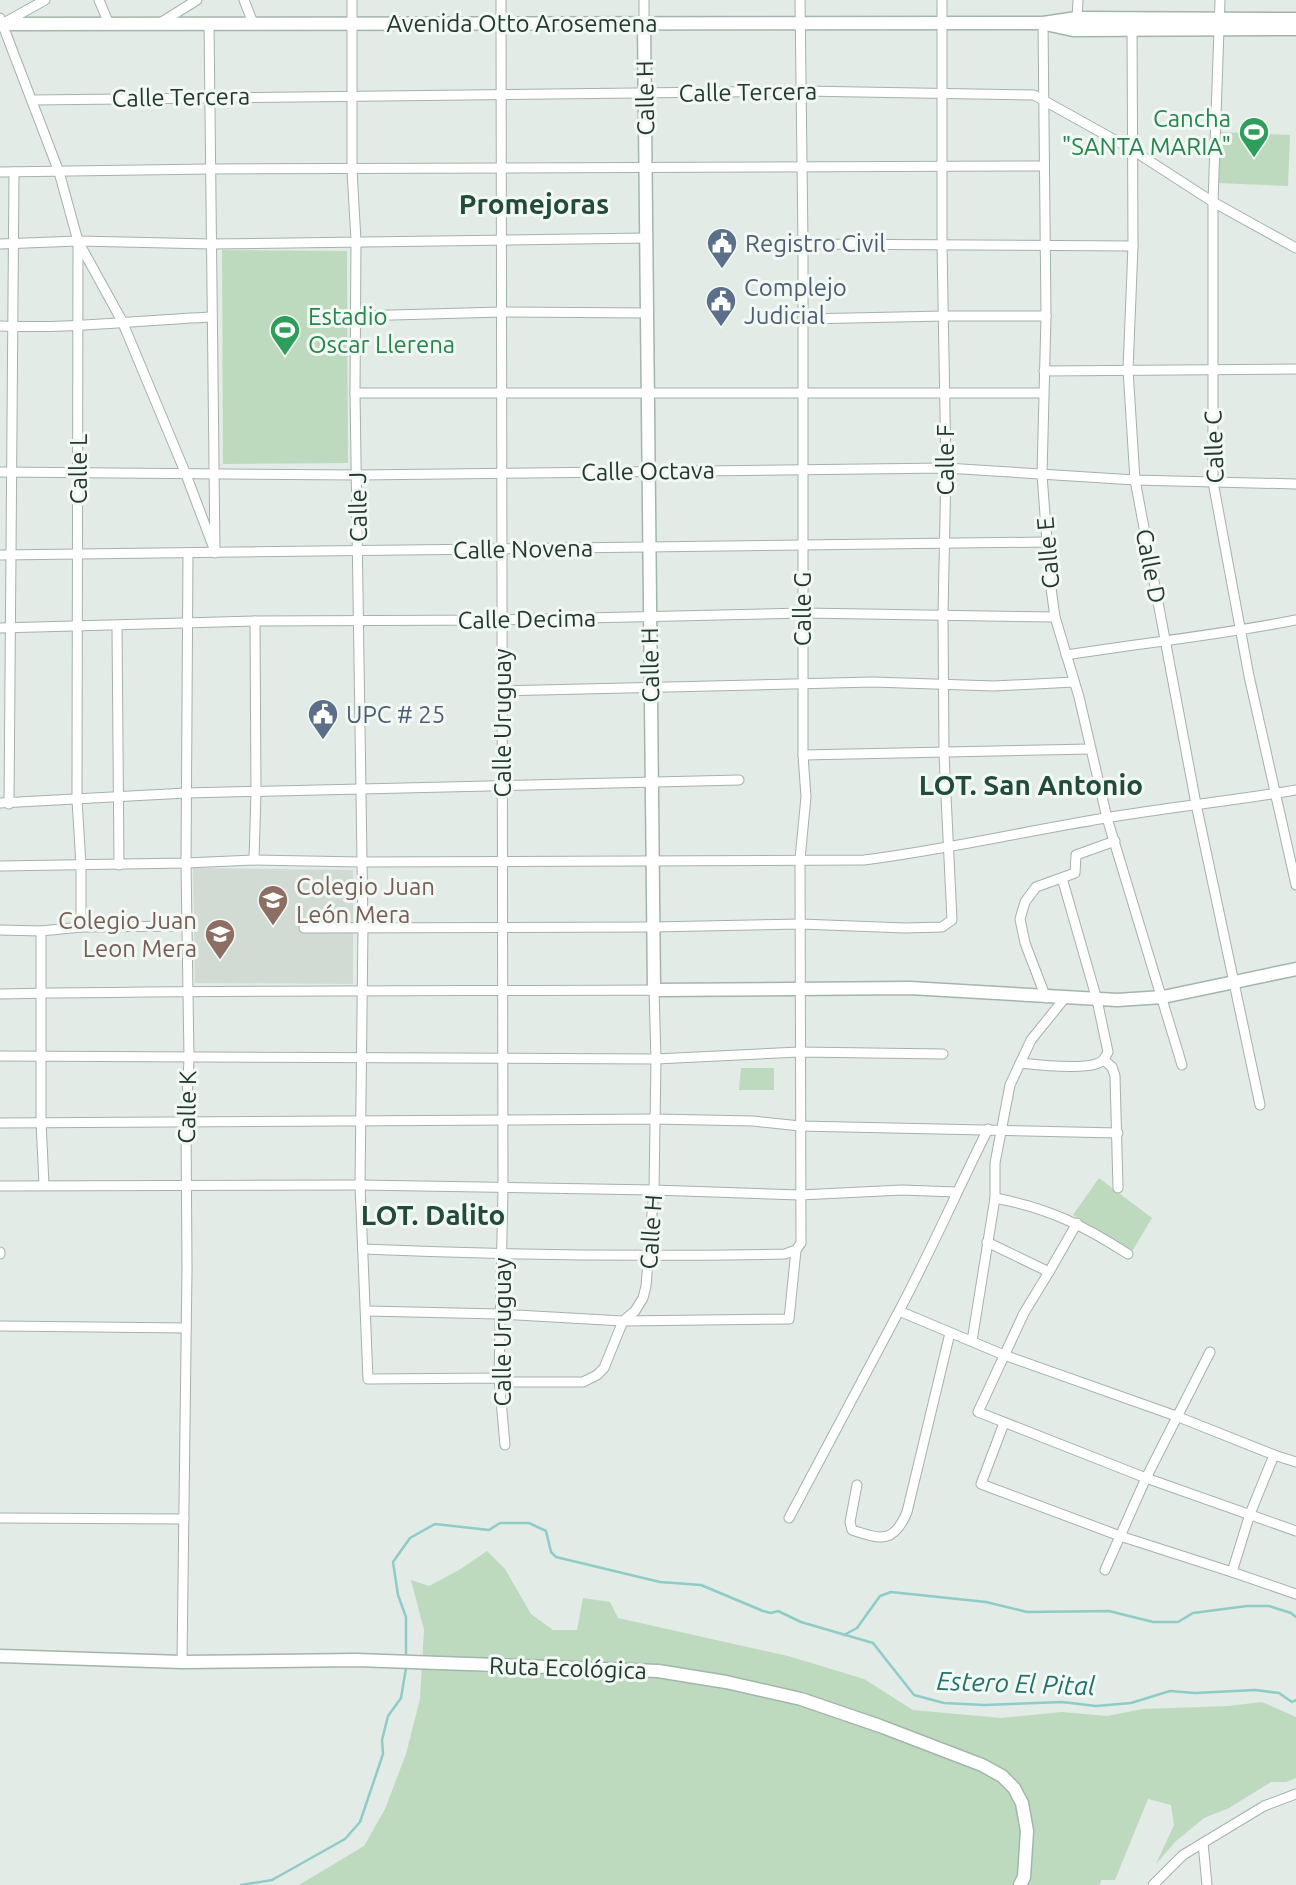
<svg xmlns="http://www.w3.org/2000/svg" width="1296" height="1885" font-family="Ubuntu,sans-serif">
  <style>
    .built { fill: #d1dbd4 }
    .green { fill: #bddabf }
    .lines { fill: none; stroke-linecap: round; stroke-linejoin: round }
    .stream { stroke: #8fcbc8; stroke-width: 2.5 }
    .street-casing { stroke: #a5b2ab; stroke-width: 11 }
    .secondary-casing { stroke: #a2b6ab; stroke-width: 15 }
    .street { stroke: #fff; stroke-width: 9 }
    .secondary { stroke: #fff; stroke-width: 12 }
    .labels { text-anchor: middle; dominant-baseline: central; stroke-width: 6; stroke-linejoin: round; paint-order: stroke }
    .street-label { font-size: 24px; fill: #243a30; stroke: #f2f8f4 }
    .leisure-label { font-size: 24px; fill: #27864d; stroke: #f2f8f4; text-anchor: end }
    .service-label { font-size: 24px; fill: #4e5e75; stroke: #f2f8f4; text-anchor: start }
    .education-label { font-size: 24px; fill: #785e54; stroke: #f2f8f4; text-anchor: start }
    .water-label { font-size: 26px; font-style: italic; fill: #23716d; stroke: #f2f8f4 }
    .quarter-label { font-size: 28px; font-weight: bold; fill: #224b38; stroke: #f2f8f4 }
  </style>
  <rect width="100%" height="100%" fill="#e2ebe5"/>
  <path class="built" d="M 193,868 L 353,870 L 353,984 L 195,983 Z"/>
  <g class="green">
    <path d="M 1219,132 L 1290,135 L 1288,186 L 1217,183 Z"/>
    <path d="M 222,250 L 347,251 L 348,463 L 223,464 Z"/>
    <path d="M 741,1068 L 774,1068 L 774,1090 L 739,1090 Z"/>
    <path d="M 1099,1178 L 1152,1218 L 1131,1253 L 1073,1215 Z"/>
    <path d="M 487,1551 L 505,1569 L 531,1614 L 553,1630 L 577,1630 L 583,1598 L 610,1602 L 618,1618 L 788,1656 L 864,1679 L 913,1710 L 1001,1718 L 1062,1712 L 1107,1716 L 1143,1709 L 1228,1706 L 1262,1702 L 1296,1717 L 1296,1778 L 1286,1782 L 1271,1782 L 1229,1808 L 1204,1818 L 1176,1841 L 1156,1864 L 1174,1825 L 1171,1805 L 1148,1799 L 1115,1880 L 1101,1880 L 1100,1885 L 299,1885 L 364,1846 L 385,1809 L 406,1754 L 420,1699 L 424,1630 L 411,1580 L 429,1586 L 459,1570 Z"/>
  </g>
  <g class="lines">
    <g class="stream">
      <path d="M 844,1635 L 857,1628 L 880,1596 L 891,1592 L 986,1602 L 1027,1612 L 1109,1611 L 1153,1622 L 1178,1622 L 1193,1613 L 1247,1606 L 1269,1606 L 1291,1613 L 1296,1617"/>
      <path d="M 406,1657 L 406,1617 L 398,1595 L 393,1562 L 410,1538 L 435,1524 L 489,1530 L 500,1523 L 529,1523 L 546,1531 L 551,1552 L 556,1557 L 660,1582 L 701,1585 L 763,1611 L 771,1613 L 778,1611 L 801,1622 L 873,1643 L 914,1695 L 944,1703 L 984,1705 L 1062,1702 L 1096,1706 L 1131,1703 L 1170,1691 L 1195,1693 L 1255,1690 L 1279,1693 L 1292,1702 L 1296,1700"/>
      <path d="M 241,1885 L 272,1880 L 345,1839 L 360,1822 L 383,1754 L 382,1740 L 388,1716 L 401,1698 L 406,1668"/>
    </g>
    <g class="street-casing">
      <g id="street">
        <path d="M 99,0 L 109,24"/>
        <path d="M 244,0 L 253,23"/>
        <path d="M 501,0 L 503,1188 L 499,1378 L 505,1445"/>
        <path d="M 644,0 L 644,23"/>
        <path d="M 1220,0 L 1213,202 L 1213,482 L 1249,676 L 1296,885"/>
        <path d="M 0,18 L 59,172 L 78,241 L 77,800 L 81,865 L 81,927"/>
        <path d="M 1077,18 L 1078,0"/>
        <path d="M 4,23 L 45,0"/>
        <path d="M 160,23 L 197,0"/>
        <path d="M 209,23 L 215,553"/>
        <path d="M 1043,23 L 1046,316 L 1042,475 L 1050,581 L 1055,617 L 1079,697 L 1107,818 L 1182,1065"/>
        <path d="M 1132,24 L 1133,246 L 1128,370 L 1135,480 L 1196,804 L 1260,1105"/>
        <path d="M 32,100 L 802,91 L 1034,95 L 1131,149 L 1213,202 L 1296,248"/>
        <path d="M 0,172 L 210,169 L 1043,166"/>
        <path d="M 79,243 L 122,321 L 185,472 L 213,546"/>
        <path d="M 0,244 L 78,241 L 211,244 L 646,238"/>
        <path d="M 803,244 L 1133,246"/>
        <path d="M 356,316 L 502,312 L 647,313"/>
        <path d="M 803,319 L 945,316 L 1046,316"/>
        <path d="M 0,326 C 71,329 142,320 212,317"/>
        <path d="M 1044,371 L 1296,369"/>
        <path d="M 355,393 L 1043,393"/>
        <path d="M 0,472 L 358,475 L 946,468 L 1135,480 L 1296,484"/>
        <path d="M 0,555 L 1047,542"/>
        <path d="M 117,626 L 119,865"/>
        <path d="M 0,628 L 255,621 L 502,620 L 803,613 L 1055,617"/>
        <path d="M 1066,655 C 1143,643 1220,635 1296,620"/>
        <path d="M 502,691 L 873,682 L 994,686 L 1074,682"/>
        <path d="M 803,755 L 1090,749"/>
        <path d="M 0,803 L 186,793 L 739,780"/>
        <path d="M 9,804 L 14,172"/>
        <path d="M 254,860 L 256,792 L 255,621"/>
        <path d="M 0,866 L 186,863 L 254,860 L 361,862 L 864,860 C 945,850 1025,831 1106,818 C 1169,807 1233,801 1296,790"/>
        <path d="M 304,928 L 653,927 L 800,924 L 905,928 L 942,927 L 952,920 L 944,754 L 943,615 L 946,468 L 942,244 L 942,0"/>
        <path d="M 0,930 L 41,931 L 81,927 L 188,926"/>
        <path d="M 41,931 L 41,1121 L 44,1185"/>
        <path d="M 0,994 C 218,990 436,991 654,990 L 656,1059 L 654,1190 L 646,1286 L 643,1298 L 635,1311 L 623,1321 L 604,1368 L 597,1375 L 583,1382 L 507,1382 L 499,1378 L 368,1379 L 360,1185 L 363,927 L 355,393 L 356,241 L 352,170 L 352,0"/>
        <path d="M 1046,998 L 1025,943 L 1020,919 L 1025,902 L 1036,887 L 1075,873 L 1076,855 L 1115,841"/>
        <path d="M 0,1056 L 656,1059 L 799,1052 L 943,1054"/>
        <path d="M 1104,1060 L 1112,1067 L 1115,1076 L 1118,1188"/>
        <path d="M 1020,1063 C 1038,1065 1080,1069 1096,1064 C 1103,1062 1105,1058 1108,1052 L 1097,1000 L 1062,878"/>
        <path d="M 0,1123 L 654,1119 L 753,1121 L 800,1126 L 1118,1133"/>
        <path d="M 0,1186 L 360,1185 L 654,1190 L 800,1195 L 902,1190 L 956,1192"/>
        <path d="M 995,1198 C 1048,1208 1083,1225 1128,1254"/>
        <path d="M 987,1242 L 1049,1272 L 1024,1313 L 978,1412 L 1146,1478 L 1105,1570"/>
        <path d="M 363,1249 C 504,1255 644,1257 785,1254 L 796,1250 L 801,1243 L 800,859 L 806,797 L 803,755 L 803,244 L 800,0"/>
        <path d="M 0,1254 L 0,1252"/>
        <path d="M 1049,1272 L 1077,1223"/>
        <path d="M 367,1311 L 499,1314 L 623,1321 L 789,1319 L 796,1250"/>
        <path d="M 899,1311 C 931,1251 958,1189 988,1129"/>
        <path d="M 0,1326 L 186,1328"/>
        <path d="M 972,1341 L 995,1198 L 995,1163 L 1010,1085 L 1031,1040 L 1064,999"/>
        <path d="M 1210,1352 L 1146,1478 L 1296,1531"/>
        <path d="M 1004,1423 L 981,1484 L 1120,1536 L 1232,1572"/>
        <path d="M 1274,1455 L 1250,1514 L 1232,1572 L 1296,1594"/>
        <path d="M 857,1485 L 850,1522 L 852,1530 C 882,1540 894,1543 907,1512 L 950,1333"/>
        <path d="M 0,1518 L 184,1519"/>
        <path d="M 789,1518 L 899,1311 L 1004,1355 L 1176,1416 L 1274,1455 L 1296,1462"/>
        <path d="M 182,1662 L 187,1269 L 186,1121 L 189,1059 L 186,863 L 188,553"/>
        <path d="M 1203,1843 L 1207,1885"/>
        <path d="M 1153,1885 L 1183,1855 L 1264,1806 L 1296,1794"/>
      </g>
    </g>
    <g class="secondary-casing">
      <g id="secondary">
        <path d="M 644,23 L 654,990 L 910,988 L 1117,1000 L 1163,997 L 1296,969"/>
        <path d="M 0,24 L 1043,23 L 1077,18 L 1296,19"/>
        <path d="M 1050,25 L 1073,30 L 1296,29"/>
        <path d="M 0,1656 L 182,1662 L 356,1660 L 658,1671 L 726,1682 L 801,1699 L 880,1726 L 982,1765 L 1002,1776 L 1014,1788 L 1022,1803 L 1027,1831 L 1024,1877 L 1020,1885"/>
      </g>
    </g>
    <use href="#street" class="street"/>
    <use href="#secondary" class="secondary"/>
  </g>
  <defs>
    <g id="stadium-pin" transform="scale(1.575)"><path d="M0 17L-7.5 6A9.5 9.5 0 1 1 7.5 6Z" fill="#2e9e5b" stroke="#f2f8f4"/><path d="M0-5a6.5 5 0 1 0 0 10a6.5 5 0 1 0 0-10ZM-3.5-1.8h7v3.6h-7Z" fill="#fff"/></g>
    <g id="civic-pin" transform="scale(1.575)"><path d="M0 17L-7.5 6A9.5 9.5 0 1 1 7.5 6Z" fill="#5c6f8a" stroke="#f2f8f4"/><path d="M-.6-6.5H3V-4.5H.6V-3L4-1V1h2V6H-6V1h2V-1L-.6-3ZM-1.2 2.5V6h2.4V2.5Z" fill="#fff"/></g>
    <g id="university-pin" transform="scale(1.575)"><path d="M0 17L-7.5 6A9.5 9.5 0 1 1 7.5 6Z" fill="#8d6e63" stroke="#f2f8f4"/><path d="M0-5L7-2L0 1L-7-2ZM-4 1L0 2.5L4 1V4Q0 6-4 4Z" fill="#fff"/></g>
    <g id="school-pin" transform="scale(1.575)"><path d="M0 17L-7.5 6A9.5 9.5 0 1 1 7.5 6Z" fill="#8d6e63" stroke="#f2f8f4"/><path d="M0-5L7-2L0 1L-7-2ZM-4 1L0 2.5L4 1V4Q0 6-4 4Z" fill="#fff"/></g>
  </defs>
  <g fill-rule="evenodd">
    <use href="#stadium-pin" x="1254" y="132"/>
    <use href="#civic-pin" x="722" y="243"/>
    <use href="#civic-pin" x="721" y="301"/>
    <use href="#stadium-pin" x="285" y="330"/>
    <use href="#civic-pin" x="323" y="714"/>
    <use href="#university-pin" x="273" y="900"/>
    <use href="#school-pin" x="220" y="934"/>
  </g>
  <g class="labels">
    <g class="street-label">
      <text x="522" y="23">Avenida Otto Arosemena</text>
      <text transform="translate(748 92) rotate(-1)">Calle Tercera</text>
      <text transform="translate(181 97) rotate(-1)">Calle Tercera</text>
      <text transform="translate(645 98) rotate(-91)">Calle H</text>
      <text transform="translate(1214 447) rotate(-92)">Calle C</text>
      <text transform="translate(945 460) rotate(-90)">Calle F</text>
      <text transform="translate(78 469) rotate(-90)">Calle L</text>
      <text transform="translate(648 471) rotate(-1)">Calle Octava</text>
      <text transform="translate(358 507) rotate(-91)">Calle J</text>
      <text transform="translate(523 549) rotate(-1)">Calle Novena</text>
      <text transform="translate(1048 553) rotate(-95)">Calle E</text>
      <text transform="translate(1151 566) rotate(79)">Calle D</text>
      <text transform="translate(802 609) rotate(-90)">Calle G</text>
      <text transform="translate(527 619) rotate(-1)">Calle Decima</text>
      <text transform="translate(650 665) rotate(-91)">Calle H</text>
      <text transform="translate(502 723) rotate(-90)">Calle Uruguay</text>
      <text transform="translate(187 1107) rotate(-89)">Calle K</text>
      <text transform="translate(651 1232) rotate(-86)">Calle H</text>
      <text transform="translate(502 1332) rotate(-90)">Calle Uruguay</text>
      <text transform="translate(568 1668) rotate(2)">Ruta Ecológica</text>
    </g>
    <g class="leisure-label">
      <text x="1231" y="118">Cancha<tspan x="1231" dy="28">"SANTA MARIA"</tspan></text>
      <text x="308" y="316" text-anchor="start">Estadio<tspan x="308" dy="28">Oscar Llerena</tspan></text>
    </g>
    <g class="service-label">
      <text x="745" y="243">Registro Civil</text>
      <text x="744" y="287">Complejo<tspan x="744" dy="28">Judicial</tspan></text>
      <text x="346" y="714">UPC # 25</text>
    </g>
    <g class="education-label">
      <text x="296" y="886">Colegio Juan<tspan x="296" dy="28">León Mera</tspan></text>
      <text x="197" y="920" text-anchor="end">Colegio Juan<tspan x="197" dy="28">Leon Mera</tspan></text>
    </g>
    <g class="water-label">
      <text transform="translate(1016 1683) rotate(2)">Estero El Pital</text>
    </g>
    <g class="quarter-label">
      <text x="534" y="203">Promejoras</text>
      <text x="1031" y="784">LOT. San Antonio</text>
      <text x="433" y="1214">LOT. Dalito</text>
    </g>
  </g>
</svg>
